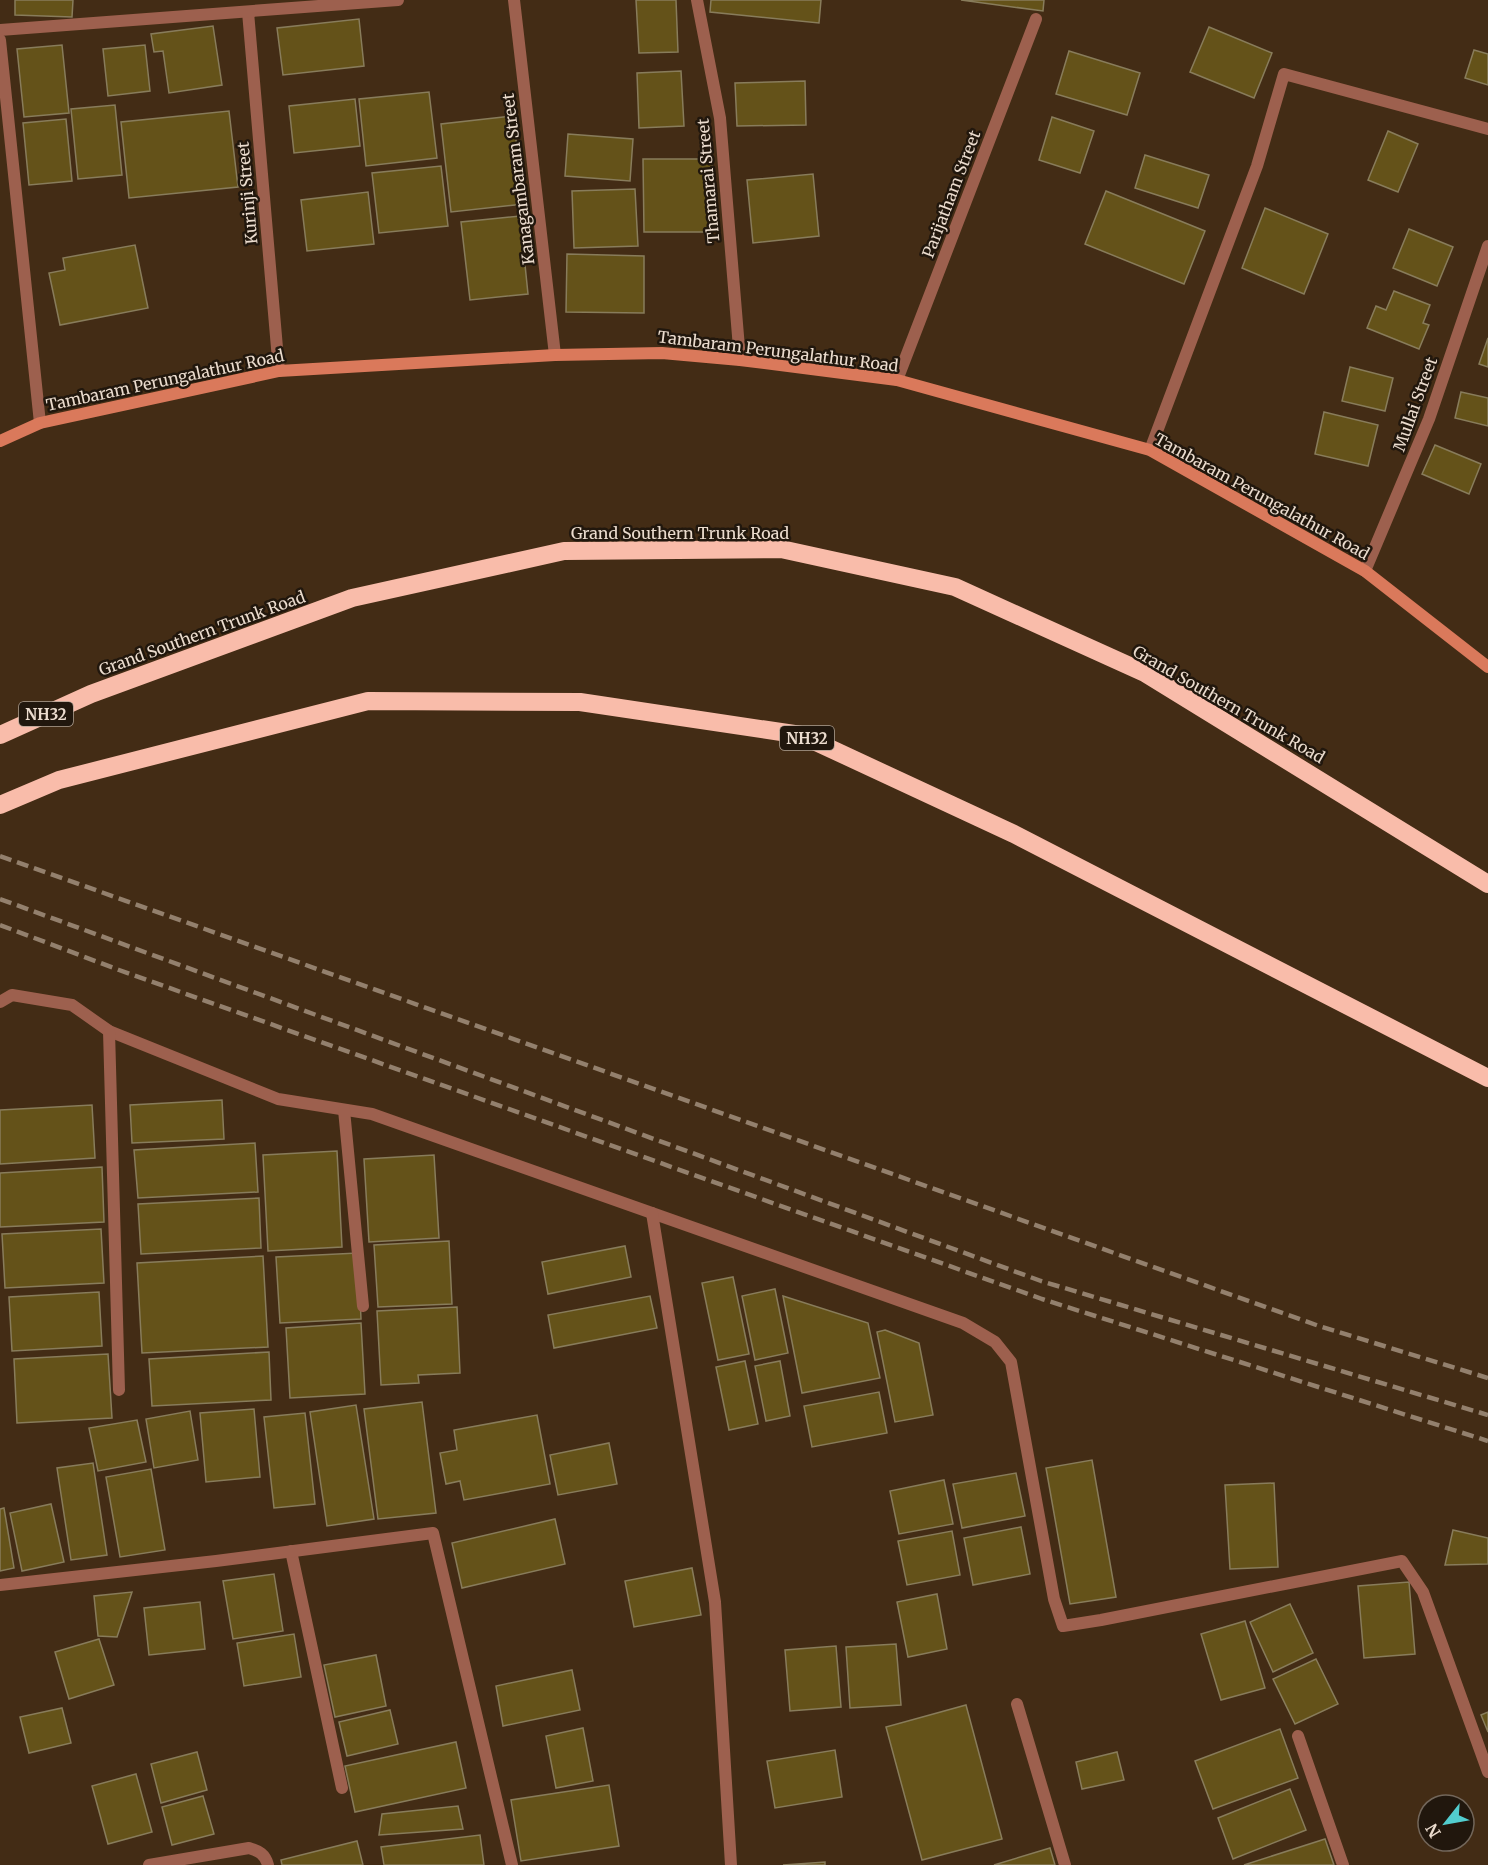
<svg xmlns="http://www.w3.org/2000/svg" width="1488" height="1865" font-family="Merriweather,serif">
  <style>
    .building { fill: #645219; stroke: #887c5b; stroke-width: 1.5 }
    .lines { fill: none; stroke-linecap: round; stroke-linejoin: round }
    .street { stroke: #9d604e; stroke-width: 12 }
    .secondary { stroke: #da795b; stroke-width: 12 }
    .highway { stroke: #f9bcaa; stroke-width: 18 }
    .rail { stroke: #93806d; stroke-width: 4.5; stroke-dasharray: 12 6; stroke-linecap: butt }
    .labels { text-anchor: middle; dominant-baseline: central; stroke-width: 5; stroke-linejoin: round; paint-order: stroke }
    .shield { fill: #21170d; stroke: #aea194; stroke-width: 1.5 }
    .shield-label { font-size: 15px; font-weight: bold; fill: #ebdcce }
    .street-label { font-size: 16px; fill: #ebdcce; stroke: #21170d }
  </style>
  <rect width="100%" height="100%" fill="#432c15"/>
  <g class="building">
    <path d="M 15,0 L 73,0 L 72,17 L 15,15 Z"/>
    <path d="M 636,0 L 676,0 L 678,52 L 639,53 Z"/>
    <path d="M 711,0 L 821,0 L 819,23 L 710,12 Z"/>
    <path d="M 961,0 L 1044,0 L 1043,11 Z"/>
    <path d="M 359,19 L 364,66 L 283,75 L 277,28 Z"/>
    <path d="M 213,26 L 222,85 L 169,93 L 163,51 L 154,52 L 151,34 Z"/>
    <path d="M 1209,27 L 1272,53 L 1254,98 L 1190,72 Z"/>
    <path d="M 62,45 L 69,113 L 24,117 L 17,49 Z"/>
    <path d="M 145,45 L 150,91 L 108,96 L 103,49 Z"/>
    <path d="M 1474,50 L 1488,54 L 1488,85 L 1465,78 Z"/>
    <path d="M 1069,51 L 1140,73 L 1127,115 L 1056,94 Z"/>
    <path d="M 681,71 L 684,126 L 639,128 L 637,73 Z"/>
    <path d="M 805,81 L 806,125 L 737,126 L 735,83 Z"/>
    <path d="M 429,92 L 437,158 L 366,166 L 359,99 Z"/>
    <path d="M 355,99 L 360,146 L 294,153 L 289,106 Z"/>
    <path d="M 115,105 L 122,175 L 78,179 L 71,109 Z"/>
    <path d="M 229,111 L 238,187 L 129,198 L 121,122 Z"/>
    <path d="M 513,116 L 524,204 L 451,212 L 441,124 Z"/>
    <path d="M 1052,117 L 1094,131 L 1080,173 L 1039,160 Z"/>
    <path d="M 66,119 L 72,181 L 29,185 L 23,123 Z"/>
    <path d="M 1388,131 L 1418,144 L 1398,192 L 1368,180 Z"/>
    <path d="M 568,134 L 633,139 L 630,181 L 565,176 Z"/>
    <path d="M 1145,155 L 1209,175 L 1198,208 L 1135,188 Z"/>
    <path d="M 643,159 L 712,159 L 712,232 L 644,232 Z"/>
    <path d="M 441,166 L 448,226 L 379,233 L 372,173 Z"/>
    <path d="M 813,174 L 819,236 L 753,243 L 747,180 Z"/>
    <path d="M 635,189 L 638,246 L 574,248 L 572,191 Z"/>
    <path d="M 1106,191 L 1205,231 L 1184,284 L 1085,244 Z"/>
    <path d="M 368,192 L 374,244 L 307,251 L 301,200 Z"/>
    <path d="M 1265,208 L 1328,234 L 1304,294 L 1242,268 Z"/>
    <path d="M 520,216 L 528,294 L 470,300 L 461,222 Z"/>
    <path d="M 1409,229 L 1453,247 L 1437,286 L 1393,268 Z"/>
    <path d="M 135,245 L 148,308 L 60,325 L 49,273 L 65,270 L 63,258 Z"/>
    <path d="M 567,254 L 644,256 L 644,313 L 566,312 Z"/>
    <path d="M 1394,291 L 1430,305 L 1423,323 L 1429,325 L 1419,349 L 1367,328 L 1376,306 L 1386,310 Z"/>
    <path d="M 1488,338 L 1488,367 L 1479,364 Z"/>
    <path d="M 1350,367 L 1393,378 L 1385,411 L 1342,401 Z"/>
    <path d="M 1461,392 L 1488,398 L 1488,426 L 1455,418 Z"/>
    <path d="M 1324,412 L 1378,425 L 1368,466 L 1315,454 Z"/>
    <path d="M 1435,445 L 1481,464 L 1469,494 L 1422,474 Z"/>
    <path d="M 222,1100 L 224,1139 L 132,1143 L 130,1105 Z"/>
    <path d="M 92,1105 L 95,1158 L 0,1164 L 0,1110 Z"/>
    <path d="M 255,1143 L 258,1192 L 138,1198 L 134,1150 Z"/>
    <path d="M 337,1151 L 342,1247 L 268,1251 L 263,1155 Z"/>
    <path d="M 434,1155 L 439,1238 L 369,1242 L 364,1159 Z"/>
    <path d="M 102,1167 L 104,1222 L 0,1227 L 0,1173 Z"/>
    <path d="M 259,1198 L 261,1248 L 141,1254 L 138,1204 Z"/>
    <path d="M 101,1229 L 104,1283 L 5,1288 L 2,1234 Z"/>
    <path d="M 449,1241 L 452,1304 L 378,1307 L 374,1245 Z"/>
    <path d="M 625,1246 L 631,1277 L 548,1294 L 542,1262 Z"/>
    <path d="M 358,1253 L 361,1319 L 280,1323 L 276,1257 Z"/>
    <path d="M 263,1256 L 268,1347 L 142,1353 L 137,1263 Z"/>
    <path d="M 733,1277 L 749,1354 L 718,1360 L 702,1283 Z"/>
    <path d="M 775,1289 L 788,1353 L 755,1360 L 742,1296 Z"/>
    <path d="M 99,1292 L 102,1346 L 12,1351 L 9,1297 Z"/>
    <path d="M 650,1296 L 657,1328 L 554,1348 L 548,1315 Z"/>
    <path d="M 783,1296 L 868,1323 L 880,1378 L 802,1393 Z"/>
    <path d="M 457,1307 L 460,1373 L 418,1375 L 419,1383 L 381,1385 L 377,1311 Z"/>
    <path d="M 361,1323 L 365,1394 L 290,1398 L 286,1328 Z"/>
    <path d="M 885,1330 L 919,1343 L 933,1415 L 895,1422 L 877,1332 Z"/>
    <path d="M 269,1352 L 271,1400 L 152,1406 L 149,1359 Z"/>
    <path d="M 108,1354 L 112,1418 L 17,1423 L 14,1359 Z"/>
    <path d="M 745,1361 L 758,1424 L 729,1430 L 716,1367 Z"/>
    <path d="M 780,1361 L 790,1416 L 766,1421 L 755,1366 Z"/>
    <path d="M 879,1392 L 887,1433 L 812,1447 L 804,1406 Z"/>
    <path d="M 422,1402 L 436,1513 L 378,1519 L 364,1409 Z"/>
    <path d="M 356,1405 L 374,1519 L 327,1526 L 310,1412 Z"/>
    <path d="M 254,1409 L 260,1477 L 206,1482 L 200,1413 Z"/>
    <path d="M 190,1411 L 198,1460 L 154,1468 L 146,1419 Z"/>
    <path d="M 305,1413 L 315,1504 L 274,1508 L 264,1417 Z"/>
    <path d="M 537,1415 L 550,1484 L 464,1500 L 460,1481 L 446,1484 L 440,1453 L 457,1450 L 454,1430 Z"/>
    <path d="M 137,1420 L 146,1462 L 98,1471 L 89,1428 Z"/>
    <path d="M 609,1443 L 617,1484 L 558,1495 L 550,1455 Z"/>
    <path d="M 1092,1460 L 1116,1597 L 1070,1604 L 1046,1468 Z"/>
    <path d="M 93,1463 L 107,1555 L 71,1560 L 57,1468 Z"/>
    <path d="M 151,1469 L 165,1550 L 120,1557 L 106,1477 Z"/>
    <path d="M 1016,1473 L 1025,1516 L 962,1528 L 953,1484 Z"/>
    <path d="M 944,1480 L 953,1524 L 899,1534 L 890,1491 Z"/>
    <path d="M 1274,1483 L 1278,1567 L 1230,1569 L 1225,1485 Z"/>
    <path d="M 51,1504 L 64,1562 L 22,1571 L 10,1513 Z"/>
    <path d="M 4,1508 L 14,1568 L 0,1571 L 0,1509 Z"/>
    <path d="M 555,1519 L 565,1564 L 462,1588 L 452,1543 Z"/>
    <path d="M 1021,1527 L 1030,1574 L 973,1585 L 964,1538 Z"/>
    <path d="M 1453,1530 L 1488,1538 L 1488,1564 L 1445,1565 Z"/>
    <path d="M 952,1531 L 960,1575 L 907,1585 L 898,1541 Z"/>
    <path d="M 692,1568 L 701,1615 L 634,1627 L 625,1581 Z"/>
    <path d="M 274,1574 L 283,1631 L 233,1639 L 223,1581 Z"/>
    <path d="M 1409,1582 L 1415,1654 L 1364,1658 L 1358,1586 Z"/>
    <path d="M 132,1592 L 117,1637 L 98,1636 L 94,1596 Z"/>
    <path d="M 937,1594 L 947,1649 L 908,1657 L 897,1602 Z"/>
    <path d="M 200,1602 L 205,1649 L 149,1655 L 144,1608 Z"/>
    <path d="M 1290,1604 L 1313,1653 L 1273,1672 L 1250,1622 Z"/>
    <path d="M 1245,1621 L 1265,1688 L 1221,1700 L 1201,1634 Z"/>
    <path d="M 294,1634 L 301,1677 L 244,1686 L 237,1643 Z"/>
    <path d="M 99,1639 L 114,1685 L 69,1699 L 55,1652 Z"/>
    <path d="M 896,1644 L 901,1705 L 850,1708 L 846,1647 Z"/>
    <path d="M 836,1646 L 841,1707 L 790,1711 L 785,1650 Z"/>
    <path d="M 376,1655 L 386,1706 L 335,1717 L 324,1665 Z"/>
    <path d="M 1316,1659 L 1338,1704 L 1295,1724 L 1273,1679 Z"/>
    <path d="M 572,1670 L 580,1710 L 503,1726 L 496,1686 Z"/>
    <path d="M 966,1705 L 1002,1839 L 922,1860 L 886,1727 Z"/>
    <path d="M 62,1708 L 71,1743 L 29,1753 L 20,1717 Z"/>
    <path d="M 390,1710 L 398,1744 L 347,1756 L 339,1722 Z"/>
    <path d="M 1488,1712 L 1488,1732 L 1481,1715 Z"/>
    <path d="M 583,1728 L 593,1781 L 556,1788 L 546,1736 Z"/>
    <path d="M 1280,1729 L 1298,1778 L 1213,1809 L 1195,1761 Z"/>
    <path d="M 456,1742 L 466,1788 L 355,1812 L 345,1766 Z"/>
    <path d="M 835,1750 L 842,1797 L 775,1808 L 767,1761 Z"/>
    <path d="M 197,1752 L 207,1790 L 161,1803 L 151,1764 Z"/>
    <path d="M 1117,1752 L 1124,1780 L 1082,1789 L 1076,1762 Z"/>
    <path d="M 136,1774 L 152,1832 L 108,1844 L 92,1786 Z"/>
    <path d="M 609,1785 L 619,1846 L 521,1861 L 511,1800 Z"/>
    <path d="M 1290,1789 L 1306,1830 L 1233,1859 L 1218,1818 Z"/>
    <path d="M 203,1796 L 214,1834 L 172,1845 L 162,1807 Z"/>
    <path d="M 458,1806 L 463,1829 L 379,1835 L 382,1814 Z"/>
    <path d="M 480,1835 L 484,1865 L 384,1865 L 381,1847 Z"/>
    <path d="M 1325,1839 L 1334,1865 L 1244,1865 Z"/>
    <path d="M 357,1841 L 363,1865 L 282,1865 L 281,1860 Z"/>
    <path d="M 1050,1848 L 1055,1865 L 994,1865 Z"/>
    <path d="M 825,1862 L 825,1865 L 783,1865 Z"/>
  </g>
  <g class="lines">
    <g class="street">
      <path d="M 514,0 L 555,355"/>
      <path d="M 697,0 L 720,118 L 740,360"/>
      <path d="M 248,12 L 279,371"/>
      <path d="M 0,30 L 398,0"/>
      <path d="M 0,40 L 40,423"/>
      <path d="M 897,380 L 1036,19"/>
      <path d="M 1150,450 L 1257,166 L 1284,74 L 1488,129"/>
      <path d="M 1365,571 L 1429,419 L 1488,246"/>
      <path d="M 0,1002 L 12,995 L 72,1005 L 109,1031 L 278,1099 L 372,1114 L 963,1323 L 995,1342 L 1011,1362 L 1054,1599 L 1063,1626 L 1101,1620 L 1402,1561 L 1423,1592 L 1488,1772"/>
      <path d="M 109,1031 L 119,1390"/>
      <path d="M 344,1110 L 363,1306"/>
      <path d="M 652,1213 L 715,1602 L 731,1865"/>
      <path d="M 291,1551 L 342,1788"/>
      <path d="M 0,1585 L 216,1561 L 433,1533 L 512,1865"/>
      <path d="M 1017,1704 L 1065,1865"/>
      <path d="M 1298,1736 L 1343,1865"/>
      <path d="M 149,1865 L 249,1848 C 259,1851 265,1854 268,1865"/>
    </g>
    <path class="secondary" d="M 0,441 L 40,423 L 279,371 L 555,355 L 662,353 L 740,360 L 897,380 L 1150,450 L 1365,571 L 1488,667"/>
    <g class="highway">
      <path d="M 0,735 L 91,694 L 352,598 L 564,551 L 781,549 L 955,587 L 1145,673 L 1488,884"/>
      <path d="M 0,805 L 59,780 L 368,701 L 580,702 L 801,735 L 1014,834 L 1488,1078"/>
    </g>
    <g class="rail">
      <path d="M 0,856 L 1319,1326 L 1488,1378"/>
      <path d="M 0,899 L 1041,1281 L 1488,1415"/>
      <path d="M 0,925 L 119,970 L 1042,1299 L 1488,1441"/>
    </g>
  </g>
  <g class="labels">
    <g class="shield">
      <rect x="19" y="702" width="54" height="24" rx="4.5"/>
      <rect x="780" y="726" width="54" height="24" rx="4.5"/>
    </g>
    <g class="shield-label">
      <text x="46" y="714">NH32</text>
      <text x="807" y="738">NH32</text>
    </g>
    <g class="street-label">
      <text transform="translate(518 179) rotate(-97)">Kanagambaram Street</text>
      <text transform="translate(708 181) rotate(-95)">Thamarai Street</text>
      <text transform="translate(247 193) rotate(-95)">Kurinji Street</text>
      <text transform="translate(951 194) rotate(-69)">Parijatham Street</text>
      <text transform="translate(778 351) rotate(7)">Tambaram Perungalathur Road</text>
      <text transform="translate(165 380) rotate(-12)">Tambaram Perungalathur Road</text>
      <text transform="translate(1415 404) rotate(-70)">Mullai Street</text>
      <text transform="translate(1262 496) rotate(29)">Tambaram Perungalathur Road</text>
      <text x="680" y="533">Grand Southern Trunk Road</text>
      <text transform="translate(202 633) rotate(-20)">Grand Southern Trunk Road</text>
      <text transform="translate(1229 704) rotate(30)">Grand Southern Trunk Road</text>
    </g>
  </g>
  <g transform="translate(1446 1823) rotate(239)"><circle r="28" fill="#21170d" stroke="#72665a" stroke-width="1.5"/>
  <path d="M0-4.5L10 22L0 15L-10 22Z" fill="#52cdce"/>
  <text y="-9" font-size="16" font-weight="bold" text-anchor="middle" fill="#ebdcce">N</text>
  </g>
</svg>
